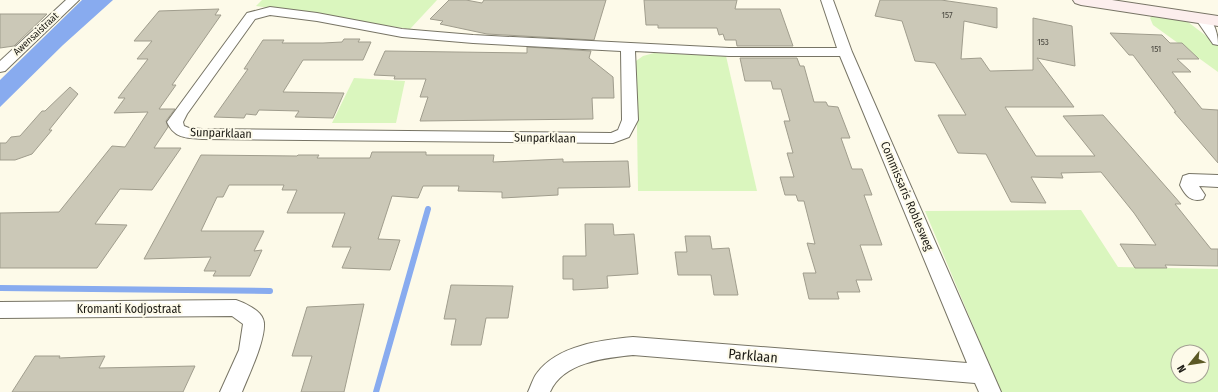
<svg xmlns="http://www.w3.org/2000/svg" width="1218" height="392" font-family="'Fira Sans Condensed',sans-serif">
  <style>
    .green { fill: #daf6be; fill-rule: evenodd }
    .water { fill: #88abef }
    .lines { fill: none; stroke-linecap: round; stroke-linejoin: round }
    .stream { stroke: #88abef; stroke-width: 6 }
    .building { fill: #cbc8b7; stroke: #a09d8d }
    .minor-casing { stroke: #777465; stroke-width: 2 }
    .secondary-casing { stroke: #777465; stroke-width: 2 }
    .minor { fill: #fff; fill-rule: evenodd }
    .secondary { fill: #fceeed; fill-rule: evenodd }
    .labels { text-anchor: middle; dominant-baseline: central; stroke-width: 4; stroke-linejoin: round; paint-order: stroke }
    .far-number-label { font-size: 9px; fill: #48463e }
    .far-street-label { font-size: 10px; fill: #1c1b15; stroke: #fdfae9 }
    .street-label { font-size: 12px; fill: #1c1b15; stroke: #fdfae9 }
    .near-street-label { font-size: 14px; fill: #1c1b15; stroke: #fdfae9 }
  </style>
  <rect width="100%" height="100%" fill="#fdfae9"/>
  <g class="green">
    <path d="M 262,0 L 437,0 L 410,29 L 256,6 Z"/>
    <path d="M 1153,15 L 1175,18 L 1188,22 L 1218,45 L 1218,72 L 1153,25 L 1150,18 Z"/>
    <path d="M 654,53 L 726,56 L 757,191 L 638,191 L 636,61 L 643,56 Z"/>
    <path d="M 354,78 L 405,81 L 396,123 L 332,123 Z"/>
    <path d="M 1081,210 L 1118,267 L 1218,269 L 1218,392 L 1001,392 L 925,211 ZM 1178,352 L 1202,352 L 1202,376 L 1178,376 Z"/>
  </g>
  <path class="water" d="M 82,0 L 113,0 L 63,45 L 0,107 L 0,80 Z"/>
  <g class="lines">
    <g class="stream">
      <path d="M 0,288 L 270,291"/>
      <path d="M 376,392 L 428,209"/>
    </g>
  </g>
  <g class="building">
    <path d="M 449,0 L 466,0 L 482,3 L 484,0 L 606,0 L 594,40 L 487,34 L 440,24 L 443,21 L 430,19 Z"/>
    <path d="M 644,0 L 737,0 L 735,9 L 780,9 L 793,46 L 737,46 L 736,40 L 725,40 L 723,34 L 719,35 L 717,28 L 658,28 L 658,25 L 646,25 Z"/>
    <path d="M 880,0 L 941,0 L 997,8 L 997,28 L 964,21 L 961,59 L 981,58 L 990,71 L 1033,70 L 1033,18 L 1072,26 L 1075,66 L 1037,58 L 1074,107 L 1005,107 L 1036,156 L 1095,156 L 1063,116 L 1103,115 L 1181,204 L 1175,204 L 1211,249 L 1218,249 L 1218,266 L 1165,265 L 1167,268 L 1135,268 L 1120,244 L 1156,245 L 1134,213 L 1101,172 L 1061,173 L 1063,178 L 1031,177 L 1046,203 L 1011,202 L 986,154 L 958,153 L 938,115 L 966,115 L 935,63 L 915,61 L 902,21 L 875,16 Z"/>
    <path d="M 219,9 L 215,15 L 221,15 L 172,85 L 176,85 L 159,109 L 175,109 L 166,121 L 168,127 L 154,148 L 181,148 L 152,190 L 120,189 L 95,224 L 127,225 L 97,268 L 0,268 L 0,213 L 59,212 L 112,146 L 125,147 L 148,112 L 114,113 L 125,98 L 118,98 L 148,59 L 137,59 L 152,41 L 134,41 L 159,11 Z"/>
    <path d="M 0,14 L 47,14 L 14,46 L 0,48 Z"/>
    <path d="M 1110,33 L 1162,35 L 1170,43 L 1182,43 L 1199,59 L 1177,59 L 1191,72 L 1172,72 L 1202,109 L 1218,110 L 1218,163 L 1174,112 L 1176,112 L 1133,55 L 1129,55 Z"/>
    <path d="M 344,39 L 360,39 L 358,42 L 371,42 L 363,60 L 303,60 L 283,92 L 344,93 L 333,118 L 295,117 L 299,111 L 259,110 L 256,115 L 246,114 L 244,118 L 214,117 L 248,69 L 244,69 L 263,40 L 284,40 L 282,43 L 323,43 L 342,42 Z"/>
    <path d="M 527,47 L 591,51 L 589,58 L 613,77 L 614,98 L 592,98 L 593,119 L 420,121 L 428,97 L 420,97 L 426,79 L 394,79 L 395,76 L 374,75 L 385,51 L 527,53 Z"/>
    <path d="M 740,58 L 797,58 L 800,66 L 804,66 L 814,102 L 826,102 L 828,106 L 838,107 L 850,138 L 841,138 L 852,169 L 862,169 L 872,195 L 864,195 L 882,245 L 860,245 L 872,280 L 856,280 L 860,292 L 837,292 L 839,299 L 809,299 L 803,273 L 816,273 L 807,243 L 815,244 L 804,201 L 798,201 L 796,195 L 785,195 L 780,177 L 794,177 L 787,153 L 793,153 L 784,121 L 790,121 L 781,89 L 773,89 L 771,81 L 745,81 Z"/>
    <path d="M 70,87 L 78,94 L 49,130 L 52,130 L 32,154 L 15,160 L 0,160 L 0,143 L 6,143 L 11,137 L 20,136 L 42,111 L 45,111 Z"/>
    <path d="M 372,152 L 426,152 L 426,155 L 494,155 L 493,162 L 563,159 L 563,162 L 628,161 L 630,187 L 558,188 L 558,195 L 502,198 L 502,192 L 458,191 L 459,186 L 423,186 L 418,198 L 392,196 L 378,239 L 400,240 L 390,270 L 342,268 L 351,247 L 332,247 L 345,213 L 287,213 L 297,190 L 282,190 L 284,185 L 229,185 L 223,197 L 217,197 L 201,231 L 264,231 L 254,251 L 262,250 L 250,276 L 213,276 L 216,271 L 204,271 L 211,257 L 144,259 L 201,155 L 297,156 L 298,155 L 319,155 L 317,158 L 370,158 Z"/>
    <path d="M 585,224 L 613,224 L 614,235 L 634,234 L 638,274 L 607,276 L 608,288 L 573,290 L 573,279 L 563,279 L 563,256 L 586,256 Z"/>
    <path d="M 685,236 L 710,236 L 712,249 L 729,248 L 738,295 L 714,295 L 711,275 L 678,275 L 675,252 L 687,252 Z"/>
    <path d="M 451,285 L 513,286 L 508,318 L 486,318 L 481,345 L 451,345 L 456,319 L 444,319 Z"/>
    <path d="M 364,304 L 344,392 L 301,392 L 312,356 L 292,356 L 307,307 Z"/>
    <path d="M 35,356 L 60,356 L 59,358 L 105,356 L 99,368 L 195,366 L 183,392 L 12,392 Z"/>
  </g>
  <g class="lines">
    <g class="minor-casing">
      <g id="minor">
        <path d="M 66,0 L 79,0 L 5,71 L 0,72 L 0,61 Z"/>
        <path d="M 821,0 L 833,0 L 852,52 L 1001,392 L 979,392 L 975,383 L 633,355 C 605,358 563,362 550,392 L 528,392 C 531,386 533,378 537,373 C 558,345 602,340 633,337 L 967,363 L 840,56 L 729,56 L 635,51 L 638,120 L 629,137 L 613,143 L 202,139 C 186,138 174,138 167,122 L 247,13 L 270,7 L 317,13 L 402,29 L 473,35 L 729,48 L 837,48 ZM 270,15 L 317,21 L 402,37 L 473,43 L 621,51 L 622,120 L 618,130 L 611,133 L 202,129 L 189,128 L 184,126 L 183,122 L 187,114 L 255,19 Z"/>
        <path d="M 1201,14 C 1214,17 1218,34 1218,45 L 1213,44 L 1195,18 Z"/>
        <path d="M 1189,174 L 1218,175 L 1218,187 L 1199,186 L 1205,195 L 1203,199 C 1191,203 1185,195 1180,185 L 1183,176 Z"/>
        <path d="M 236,300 C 245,303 260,310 263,319 C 269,333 248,377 242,392 L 220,392 L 239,350 L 243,324 L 232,316 L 0,318 L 0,302 Z"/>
      </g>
    </g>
    <g class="secondary-casing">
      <path id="secondary" d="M 1073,0 L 1112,0 L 1218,16 L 1218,26 L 1081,5 L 1075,3 Z"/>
    </g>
    <use href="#minor" class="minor"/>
    <use href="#secondary" class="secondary"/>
  </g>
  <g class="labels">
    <g class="far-number-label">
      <text x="947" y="15">157</text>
      <text x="1043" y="42">153</text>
      <text x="1156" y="49">151</text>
    </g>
    <g class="far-street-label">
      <text transform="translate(36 34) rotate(-43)">Awensaistraat</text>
    </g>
    <g class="street-label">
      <text transform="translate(221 133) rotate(2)">Sunparklaan</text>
      <text transform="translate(545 138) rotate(1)">Sunparklaan</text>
      <text transform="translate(907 196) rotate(67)">Commissaris Roblesweg</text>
      <text x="129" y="309">Kromanti Kodjostraat</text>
    </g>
    <g class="near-street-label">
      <text transform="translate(753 356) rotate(5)">Parklaan</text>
    </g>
  </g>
  <g transform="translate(1190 364) rotate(240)"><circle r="19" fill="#fdfae9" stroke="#a3a194"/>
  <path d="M0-3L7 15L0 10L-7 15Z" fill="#5b5925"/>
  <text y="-6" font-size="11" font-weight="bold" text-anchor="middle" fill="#1c1b15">N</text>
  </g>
</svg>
